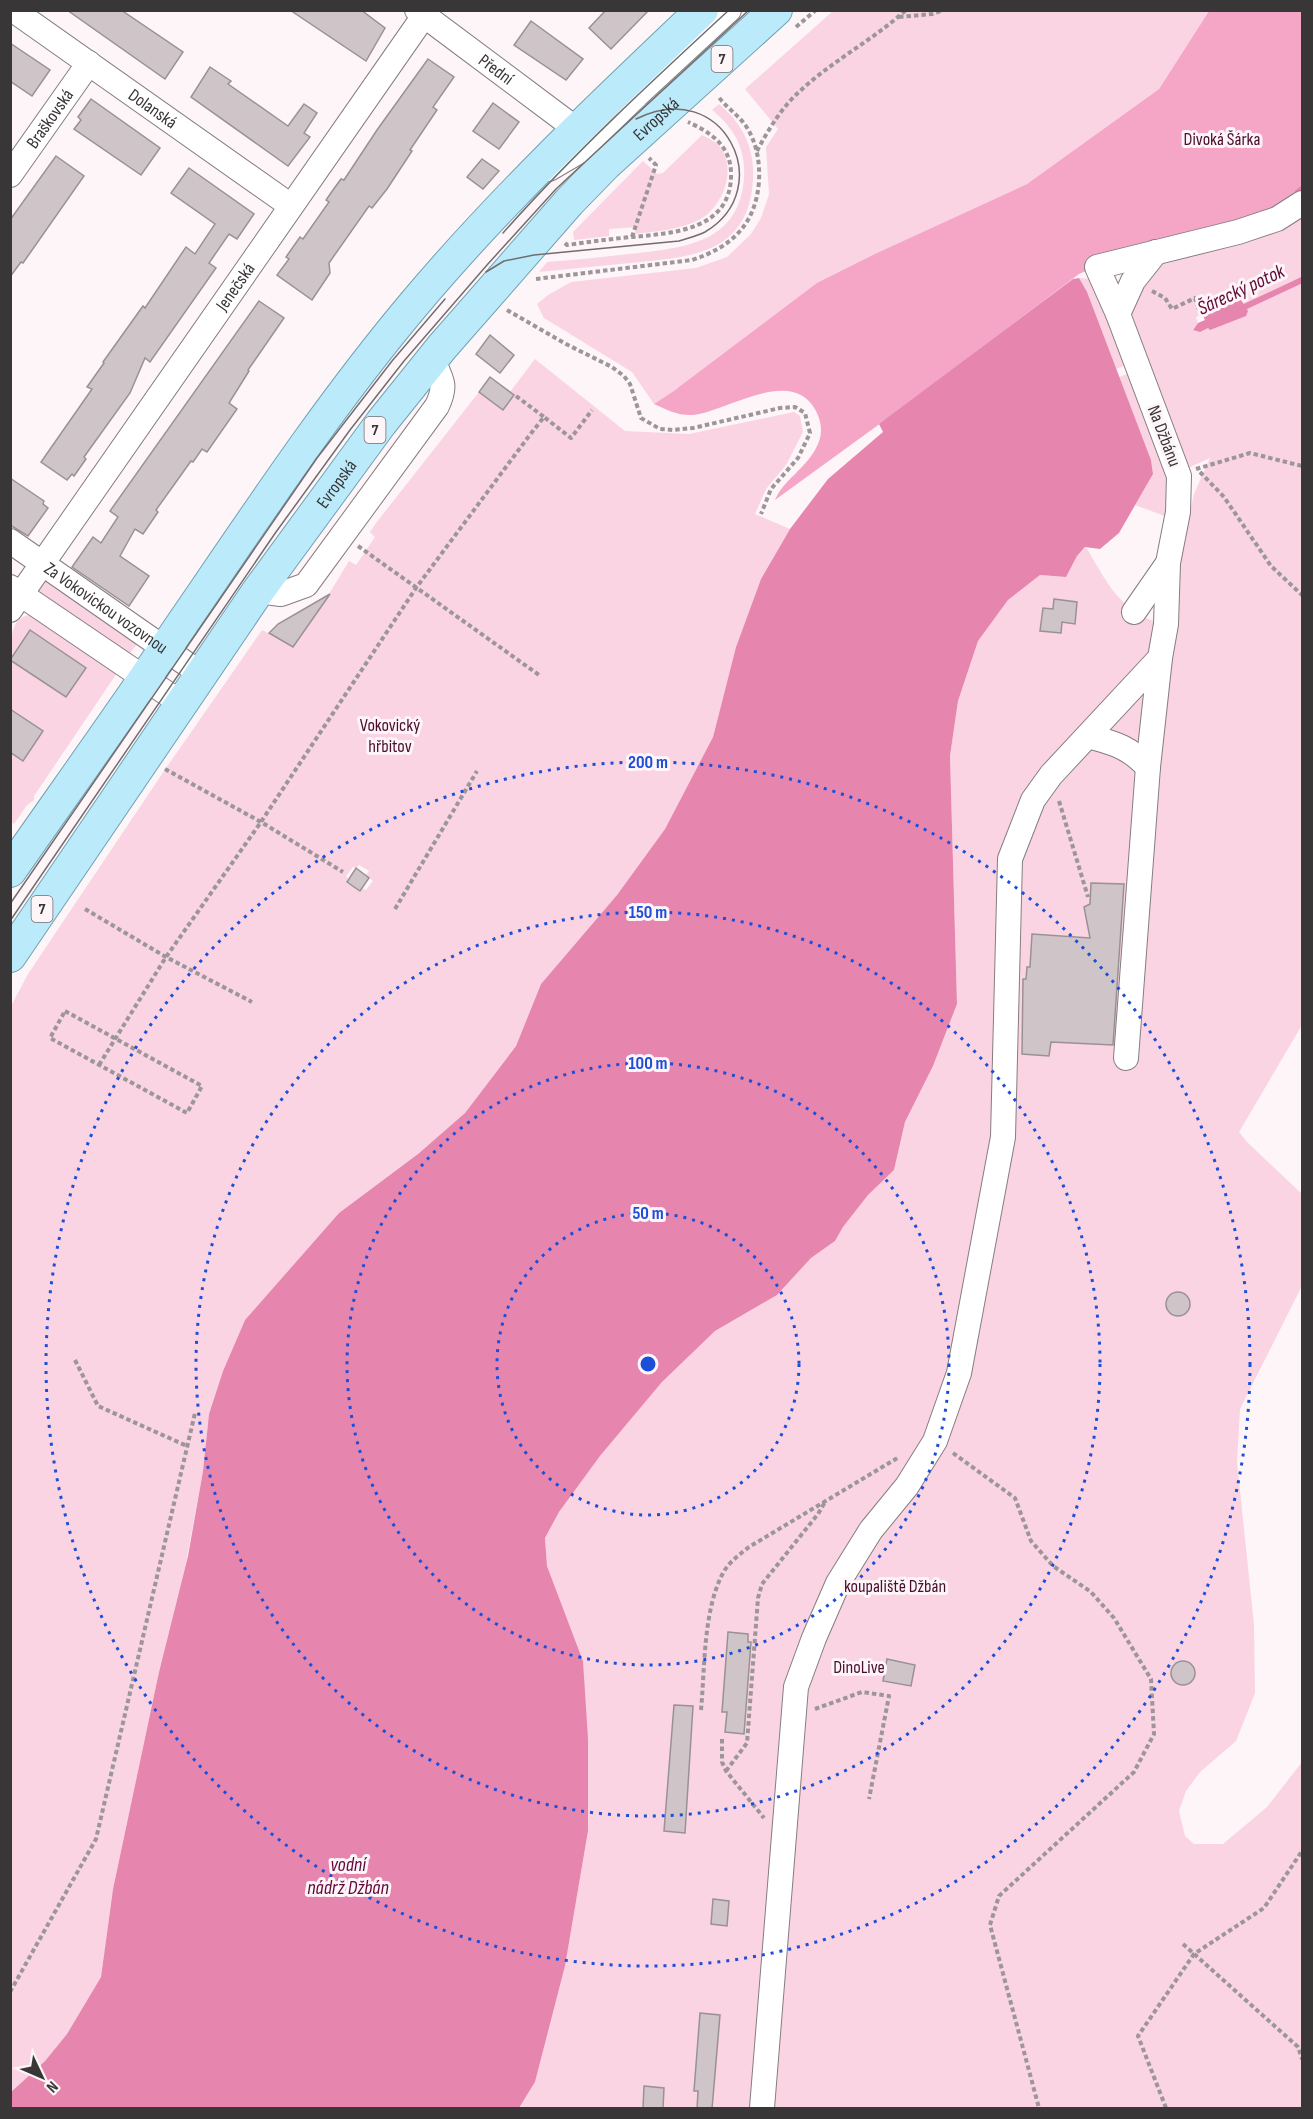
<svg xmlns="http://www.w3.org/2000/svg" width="1313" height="2119" font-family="'Sofia Sans Condensed',sans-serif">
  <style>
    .green { fill: #fad4e2; fill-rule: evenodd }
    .forest { fill: #f5a6c6 }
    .water { fill: #e686af }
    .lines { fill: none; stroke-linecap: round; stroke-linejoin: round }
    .stream { stroke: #e686af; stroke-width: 6 }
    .building { fill: #cfc5c9; stroke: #9a9194; stroke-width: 1.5 }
    .minor-casing { stroke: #867d81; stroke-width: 26 }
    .major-casing { stroke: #70a2b3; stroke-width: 34 }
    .path { stroke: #9c9698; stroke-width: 4; stroke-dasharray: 4.5 3; stroke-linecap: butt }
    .minor { stroke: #fff; stroke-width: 24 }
    .major { stroke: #bbeafa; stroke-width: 32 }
    .tram { stroke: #726d6f; stroke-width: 1.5 }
    .ring { fill: none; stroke: #1d4ed8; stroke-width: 3; stroke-dasharray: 3 6 }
    .labels { text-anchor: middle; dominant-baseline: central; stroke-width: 6; stroke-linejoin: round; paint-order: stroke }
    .shield { fill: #fef5f8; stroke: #746f71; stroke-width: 1.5 }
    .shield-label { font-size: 16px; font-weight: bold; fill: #393637 }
    .street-label { font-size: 18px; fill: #393637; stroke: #fef5f8 }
    .park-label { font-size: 18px; fill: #490e2c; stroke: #fef5f8 }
    .water-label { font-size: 20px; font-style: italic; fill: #600939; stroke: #fef5f8 }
    .centre { fill: #1d4ed8; stroke: #fef5f8; stroke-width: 3 }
    .ring-label { font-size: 18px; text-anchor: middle; font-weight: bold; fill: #1d4ed8; stroke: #fef5f8; stroke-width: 6; stroke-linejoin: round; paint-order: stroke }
  </style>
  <rect width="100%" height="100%" fill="#fef5f8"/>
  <g class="green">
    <path d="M 833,11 L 1209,11 L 1159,89 L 1027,184 L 879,252 L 654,404 L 632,372 L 544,318 L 537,304 L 548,295 L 571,282 L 696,268 L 727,257 L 751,234 L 761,218 L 769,194 L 766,147 L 778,129 L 745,89 Z"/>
    <path d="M 719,104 C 742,123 755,148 753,179 C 749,255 690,257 630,263 C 600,266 569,269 539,272 L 547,262 C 575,260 602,257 629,254 C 683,248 740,244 744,177 C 746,148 733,127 712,110 Z"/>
    <path d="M 702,135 C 709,139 716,141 721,148 C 737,171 722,208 699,220 C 679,230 657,231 635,234 L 636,227 L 609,229 L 609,236 L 574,240 L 573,232 L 643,161 L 657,174 L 663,173 Z"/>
    <path d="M 1302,216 L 1302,1025 L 1239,1132 L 1247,1142 L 1302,1194 L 1302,1286 L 1240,1409 L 1237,1462 L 1254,1625 L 1255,1693 L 1236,1741 L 1200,1772 L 1186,1791 L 1179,1811 L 1185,1836 L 1194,1844 L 1223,1844 L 1267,1807 L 1302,1762 L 1302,2108 L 519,2108 L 535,2082 L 565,1966 L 588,1831 L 583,1661 L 547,1566 L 545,1538 L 559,1512 L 600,1456 L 662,1382 L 715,1331 L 777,1295 L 811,1258 L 835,1241 L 843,1227 L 868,1195 L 894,1170 L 905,1122 L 933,1066 L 957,1004 L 950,756 L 958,701 L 978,641 L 1008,600 L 1040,575 L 1066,577 L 1077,556 L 1086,547 C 1106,580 1118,610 1159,623 L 1174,587 L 1194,494 L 1210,458 L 1188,468 L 1129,310 L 1151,265 ZM 1240,300 L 1242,302 L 1210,330 L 1209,327 L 1201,331 L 1195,331 L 1193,329 L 1198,323 L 1196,317 Z"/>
    <path d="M 1079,278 L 1095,279 L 1129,364 L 1116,369 Z"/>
    <path d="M 535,359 L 625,431 L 689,434 L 794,412 L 800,416 L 803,432 L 786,465 L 766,489 L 755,514 L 790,529 L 761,579 L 736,647 L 713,737 L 665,829 L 617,895 L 541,984 L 516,1046 L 465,1113 L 418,1154 L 339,1213 L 245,1320 L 223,1371 L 209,1414 L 203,1471 L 185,1568 L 159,1672 L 113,1889 L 101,1977 L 67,2034 L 45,2061 L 11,2092 L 11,1006 L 28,974 L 162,774 L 262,630 L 293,646 L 318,612 L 349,561 L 356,565 L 375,537 L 370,532 L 376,523 L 479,392 L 503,410 L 514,396 L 510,392 ZM 359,865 L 369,871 L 366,875 L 373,881 L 366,890 L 362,888 L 360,891 L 346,883 L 349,879 L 346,876 L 353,867 L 356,868 Z"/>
    <path d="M 1133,372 L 1172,471 L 1170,518 L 1135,505 L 1153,474 L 1151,460 L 1119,377 Z"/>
    <path d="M 48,577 L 138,643 L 126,658 L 37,593 Z"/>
    <path d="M 29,615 L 35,616 L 117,673 L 34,796 L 34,800 L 27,805 L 14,824 L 11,821 L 11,752 L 43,731 L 11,709 L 11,660 L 66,697 L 86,668 L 30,630 L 11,659 C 11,643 9,619 29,615 Z"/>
  </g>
  <path class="forest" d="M 1209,11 L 1302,11 L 1302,199 L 1093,268 L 1079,274 L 903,407 L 775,500 C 784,479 807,468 817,446 C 823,434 822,423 816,411 C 792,365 729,411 693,415 C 679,416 667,410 654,404 L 675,390 L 817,283 L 879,252 L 1027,184 L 1159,89 Z"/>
  <g class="water">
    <path d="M 1079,278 L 1087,292 L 1151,460 L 1153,474 L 1119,533 L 1100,549 L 1085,547 L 1077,556 L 1066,577 L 1040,575 L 1008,600 L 978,641 L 958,701 L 950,756 L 957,1004 L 933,1066 L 905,1122 L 894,1170 L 868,1195 L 843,1227 L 835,1241 L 811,1258 L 777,1295 L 715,1331 L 662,1382 L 600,1456 L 559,1512 L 545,1538 L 547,1566 L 583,1661 L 588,1739 L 588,1831 L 565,1966 L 535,2082 L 519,2108 L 11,2108 L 11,2092 L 45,2061 L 67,2034 L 101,1977 L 113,1889 L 159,1672 L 188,1556 L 203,1471 L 209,1414 L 223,1371 L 245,1320 L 339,1213 L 418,1154 L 465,1113 L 516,1046 L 541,984 L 617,895 L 665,829 L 713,737 L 736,647 L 761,579 L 790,529 L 828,479 L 883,432 L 879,424 L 1073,279 Z"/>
    <path d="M 1241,300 L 1248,311 L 1246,316 L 1210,330 L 1208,328 L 1200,332 L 1193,330 L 1198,323 L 1205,320 L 1202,314 Z"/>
  </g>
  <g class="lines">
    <g class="stream">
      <path d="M 1298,192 L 1302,189"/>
      <path d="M 1240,309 L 1302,280"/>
    </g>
  </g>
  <g class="building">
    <path d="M 67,10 L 121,10 L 183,52 L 165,79 Z"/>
    <path d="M 290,10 L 361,10 L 385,28 L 366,61 Z"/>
    <path d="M 606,10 L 649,10 L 611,49 L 589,28 Z"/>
    <path d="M 531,21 L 583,59 L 566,80 L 514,45 Z"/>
    <path d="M 10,43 L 50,70 L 32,96 L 10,81 Z"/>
    <path d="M 428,59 L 454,77 L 433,107 L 437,110 L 410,150 L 412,151 L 387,189 L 372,208 L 369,206 L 329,263 L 330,273 L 312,300 L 277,275 L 289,259 L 286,257 L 300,237 L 303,239 L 329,202 L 326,200 L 333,190 L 341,179 L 344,180 L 377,130 Z"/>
    <path d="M 210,67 L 231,81 L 228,84 L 288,126 L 304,104 L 317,113 L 304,133 L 310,137 L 288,166 L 191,97 Z"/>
    <path d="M 91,99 L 160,148 L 141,175 L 74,129 L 81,120 L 78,117 Z"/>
    <path d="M 493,103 L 519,122 L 499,149 L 473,131 Z"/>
    <path d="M 56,156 L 84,176 L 23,263 L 21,262 L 10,277 L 10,220 Z"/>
    <path d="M 482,159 L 499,171 L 483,189 L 467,177 Z"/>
    <path d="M 189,168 L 254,214 L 237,239 L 229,234 L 209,263 L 216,268 L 150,362 L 145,358 L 130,393 L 84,457 L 86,459 L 74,476 L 72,474 L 67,480 L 41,462 L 92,389 L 87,387 L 104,363 L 103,362 L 143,306 L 145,308 L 186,247 L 195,254 L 215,224 L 171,193 Z"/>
    <path d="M 259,301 L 284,318 L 248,370 L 249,371 L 229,403 L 237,409 L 207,452 L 202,449 L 193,462 L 191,461 L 156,510 L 158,512 L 143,534 L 135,529 L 120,556 L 149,576 L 129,606 L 72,567 L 93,537 L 101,543 L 118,517 L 110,511 Z"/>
    <path d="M 490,335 L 514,355 L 500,373 L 476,354 Z"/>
    <path d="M 490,377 L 514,395 L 503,410 L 479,392 Z"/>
    <path d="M 10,478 L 44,501 L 43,504 L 48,508 L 28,536 L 10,525 Z"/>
    <path d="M 330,594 L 293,647 L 269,633 L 278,624 Z"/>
    <path d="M 1054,599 L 1077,602 L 1075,624 L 1062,622 L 1061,633 L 1040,631 L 1043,608 L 1053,609 Z"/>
    <path d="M 30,630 L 86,668 L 66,697 L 10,660 Z"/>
    <path d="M 10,709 L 43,731 L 23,761 L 10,752 Z"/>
    <path d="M 356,868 L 369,878 L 360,891 L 347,882 Z"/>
    <path d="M 1091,883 L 1124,884 L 1113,1045 L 1051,1042 L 1049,1056 L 1022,1054 L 1023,979 L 1026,979 L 1027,967 L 1030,967 L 1032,934 L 1090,938 L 1084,907 L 1090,904 Z"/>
    <circle cx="1178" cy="1304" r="12"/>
    <path d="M 728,1632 L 748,1634 L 748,1642 L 751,1642 L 744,1734 L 725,1732 L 727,1712 L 722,1712 Z"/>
    <path d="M 887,1659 L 915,1665 L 911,1686 L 883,1681 Z"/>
    <circle cx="1183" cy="1673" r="12"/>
    <path d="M 674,1705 L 693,1706 L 685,1833 L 664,1831 Z"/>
    <path d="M 713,1899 L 729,1901 L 727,1926 L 711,1924 Z"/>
    <path d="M 700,2013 L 720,2015 L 712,2109 L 697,2109 L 698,2091 L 694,2091 Z"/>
    <path d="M 644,2086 L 664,2088 L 663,2109 L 643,2109 Z"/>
  </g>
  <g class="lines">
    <g class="minor-casing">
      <g id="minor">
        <path id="s1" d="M 13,10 L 291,206"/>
        <path id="s2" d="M 417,10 L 576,129"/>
        <path d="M 549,169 L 578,152 L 637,95 L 729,10"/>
        <path id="s3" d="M 10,175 L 89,63"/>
        <path d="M 1118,314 L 1133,281 L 1156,252"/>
        <path id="s4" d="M 10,541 L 201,674"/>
        <path d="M 10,587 L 181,703"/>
        <path d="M 258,591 L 281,594 L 306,585 L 437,406 C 447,385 442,380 432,359"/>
        <path id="s5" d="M 10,610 L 428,10"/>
        <path d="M 1134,612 L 1168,563"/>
        <path d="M 1088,736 C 1116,744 1127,746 1148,767"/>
        <path d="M 1126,1058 L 1148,767 L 1160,658 L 1166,624 L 1168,563 L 1178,512 L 1179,476 L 1118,314 L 1097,267 L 1238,232 L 1277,219 L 1302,203"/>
        <path d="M 762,2108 L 796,1687 L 814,1638 L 838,1583 L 871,1530 L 907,1486 L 935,1441 L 959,1373 L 1003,1137 L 1010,859 L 1033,800 L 1051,775 L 1160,658"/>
      </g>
    </g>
    <g class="major-casing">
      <g id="major">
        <path d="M 10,871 C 68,788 126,707 182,624 C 256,516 329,405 414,304 C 502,199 602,105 702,10"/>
        <path id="s6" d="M 10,956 L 258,591 L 381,423 L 442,347 L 569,202 L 605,165 L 776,10"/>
      </g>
    </g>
    <g class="path">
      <path d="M 899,17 L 932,14 L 944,10"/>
      <path d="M 796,27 L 816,10"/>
      <path d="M 757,151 C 768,130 782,107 800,91 C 832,61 873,40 906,10"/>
      <path d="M 632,237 L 656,165 L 649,158"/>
      <path d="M 565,243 L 567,245 C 589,242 610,239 632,237 C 674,233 733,230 731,172 C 730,145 710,132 688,122"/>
      <path d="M 536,279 L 692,260 C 732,247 756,224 759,181 C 760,163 757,146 749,131 C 741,116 727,109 718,96"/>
      <path d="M 1152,291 L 1165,298 L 1172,309 L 1195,298 L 1199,309"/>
      <path d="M 507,310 L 566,344 L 612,367 L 624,376 L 630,384 L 641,418 L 660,429 L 673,430 L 693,428 L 780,408 L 795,407 L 805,413 L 810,433 L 798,458 L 771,489 L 761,514"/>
      <path d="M 516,396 L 544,417"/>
      <path d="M 1196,469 L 1250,453 L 1302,466"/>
      <path d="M 1200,472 L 1224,497 L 1271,566 L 1302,595"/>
      <path d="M 358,546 L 539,675"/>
      <path d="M 165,769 L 261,822 L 343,872"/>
      <path d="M 1059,801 L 1088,897"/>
      <path d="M 85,909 L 166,957 L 252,1002"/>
      <path d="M 395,909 L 477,771"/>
      <path d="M 65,1011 L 202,1086 L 187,1113 L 50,1038 Z"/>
      <path d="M 99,1065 L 166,957 L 261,822 L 416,588 L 529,436 L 544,417 L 571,438 L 592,410"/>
      <path d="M 75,1360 L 98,1406 L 187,1446"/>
      <path d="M 953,1453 L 1015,1498 L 1031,1541 L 1053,1566 L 1091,1592 L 1114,1618 L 1151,1679 L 1154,1734 L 1134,1772 L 999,1896 L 990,1925 L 1039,2108"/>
      <path d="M 815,1709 L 862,1692 L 889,1696 L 869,1799"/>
      <path d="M 701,1710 C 705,1667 703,1611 723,1573 C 729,1562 739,1555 749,1547 L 899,1457"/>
      <path d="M 722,1739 L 722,1762 L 726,1771 L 764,1818"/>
      <path d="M 726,1771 L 747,1743 L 758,1598 L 762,1584 L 818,1514 L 825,1502"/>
      <path d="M 1183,1944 L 1298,2047 L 1302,2059"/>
      <path d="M 10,1992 L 96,1839 L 195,1413"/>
      <path d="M 1166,2108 L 1138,2036 L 1194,1954 L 1264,1908 L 1302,1851"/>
    </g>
    <use href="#minor" class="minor"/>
    <use href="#major" class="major"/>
    <g class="tram">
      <path d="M 503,233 C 573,154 651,82 729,10"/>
      <path d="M 486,272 L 504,261 L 534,255 L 679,241 C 688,238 697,236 705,232 C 779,188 723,75 636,119"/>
      <path d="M 10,904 L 317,458 L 392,361 L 445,299"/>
      <path d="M 10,921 L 276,532 L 350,430 L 404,361 L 487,265 L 556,189 L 749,10"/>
    </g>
  </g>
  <g class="ring">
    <circle cx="648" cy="1364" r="151"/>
    <circle cx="648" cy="1364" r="301"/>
    <circle cx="648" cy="1364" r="452"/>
    <circle cx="648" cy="1364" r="602"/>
  </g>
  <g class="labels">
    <g class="shield">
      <rect x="711.5" y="46" width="21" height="26" rx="4.5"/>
      <rect x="364.5" y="417" width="21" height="26" rx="4.5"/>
      <rect x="31.5" y="896" width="21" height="26" rx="4.5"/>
    </g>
    <g class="shield-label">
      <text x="722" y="59">7</text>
      <text x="375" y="430">7</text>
      <text x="42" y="909">7</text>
    </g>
    <g class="street-label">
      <text stroke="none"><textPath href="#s2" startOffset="99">Přední</textPath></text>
      <text stroke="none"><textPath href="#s1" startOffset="171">Dolanská</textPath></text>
      <text stroke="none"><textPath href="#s6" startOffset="1060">Evropská</textPath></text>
      <text stroke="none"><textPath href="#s3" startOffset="69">Braškovská</textPath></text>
      <text stroke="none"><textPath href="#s5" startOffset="394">Jenečská</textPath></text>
      <text transform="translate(1164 436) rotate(69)">Na Džbánu</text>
      <text stroke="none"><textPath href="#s6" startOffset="574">Evropská</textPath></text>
      <text stroke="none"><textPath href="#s4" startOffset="117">Za Vokovickou vozovnou</textPath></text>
    </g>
    <g class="park-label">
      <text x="1222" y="139">Divoká Šárka</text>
      <text x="390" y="725">Vokovický<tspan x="390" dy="21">hřbitov</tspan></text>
      <text x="895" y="1586">koupaliště Džbán</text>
      <text x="859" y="1667">DinoLive</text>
    </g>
    <g class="water-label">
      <text transform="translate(1241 290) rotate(-25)">Šárecký potok</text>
      <text x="348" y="1865">vodní<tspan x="348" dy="23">nádrž Džbán</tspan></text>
    </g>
  </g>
  <circle cx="648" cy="1364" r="9" class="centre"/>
  <g class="ring-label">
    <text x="648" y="768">200 m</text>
    <text x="648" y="918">150 m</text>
    <text x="648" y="1069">100 m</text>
    <text x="648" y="1219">50 m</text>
  </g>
  <rect width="1313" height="2119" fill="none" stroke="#393637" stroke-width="24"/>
  <g transform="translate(42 2077) rotate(134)" stroke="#fef5f8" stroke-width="4.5" paint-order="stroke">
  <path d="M0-4.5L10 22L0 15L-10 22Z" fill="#393637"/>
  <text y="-9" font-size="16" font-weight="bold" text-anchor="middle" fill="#393637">N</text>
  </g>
</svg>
